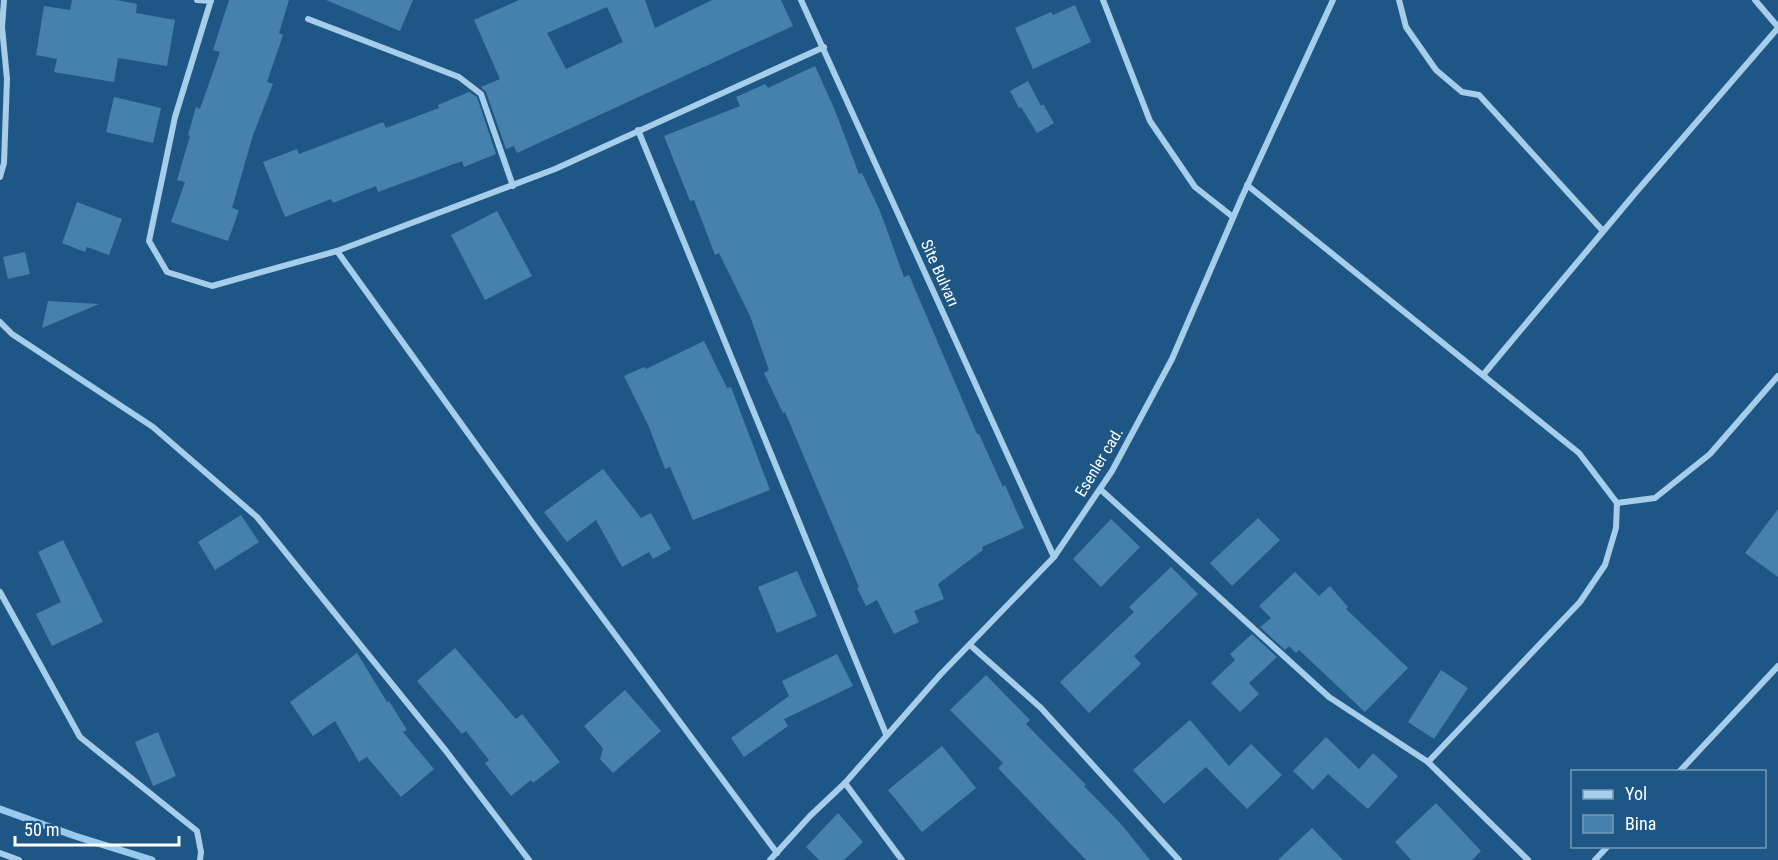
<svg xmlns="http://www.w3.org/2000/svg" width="1778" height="860" font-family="'Roboto Condensed',sans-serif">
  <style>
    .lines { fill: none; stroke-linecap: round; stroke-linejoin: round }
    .stream { stroke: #99c9ec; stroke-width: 7 }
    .building { fill: #4681ae; fill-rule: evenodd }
    .minor { stroke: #a6cdea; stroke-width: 6 }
    .labels { text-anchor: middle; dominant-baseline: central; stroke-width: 4.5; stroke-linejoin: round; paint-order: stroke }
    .street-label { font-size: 16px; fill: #fff; stroke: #1e5785 }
  </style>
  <rect width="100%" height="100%" fill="#1e5785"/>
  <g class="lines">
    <path class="stream" d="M 0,809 L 75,836 L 152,860"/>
  </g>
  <g class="building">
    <path d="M 72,0 L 116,0 L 137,4 L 136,13 L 175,20 L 167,66 L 118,58 L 114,82 L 54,72 L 57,59 L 36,55 L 44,6 L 70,10 Z"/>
    <path d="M 229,0 L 289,0 L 279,33 L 283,35 L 267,82 L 273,84 L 253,135 L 232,208 L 239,210 L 228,241 L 171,222 L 185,182 L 177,180 L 190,136 L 188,135 L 196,107 L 200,109 L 220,52 L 213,50 Z"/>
    <path d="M 326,0 L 413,0 L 400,31 Z"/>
    <path d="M 519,0 L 645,0 L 655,28 L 712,0 L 781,0 L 793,26 L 517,153 L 514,146 L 506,149 L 486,92 L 481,87 L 500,79 L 474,20 ZM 607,7 L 623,42 L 566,69 L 547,33 Z"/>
    <path d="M 1075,5 L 1091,42 L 1033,69 L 1015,28 L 1051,12 L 1053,15 Z"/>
    <path d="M 815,66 L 834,108 L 859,174 L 862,173 L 880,211 L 904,277 L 909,275 L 977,434 L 979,434 L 1003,487 L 1005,485 L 1024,528 L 982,547 L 983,550 L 938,584 L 944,599 L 914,611 L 919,622 L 894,634 L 877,600 L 866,606 L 857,588 L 859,587 L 785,412 L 783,413 L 764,373 L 769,370 L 750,316 L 719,253 L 715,255 L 694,200 L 690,201 L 664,136 L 740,106 L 736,97 L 765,84 L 768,88 Z"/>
    <path d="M 1028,81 L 1041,106 L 1043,104 L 1054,123 L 1037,133 L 1021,107 L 1019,108 L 1010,91 Z"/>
    <path d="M 469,92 L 477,97 L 496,154 L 464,167 L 462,161 L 378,192 L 376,186 L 333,203 L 331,199 L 285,217 L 263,162 L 297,149 L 299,154 L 383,122 L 386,128 L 439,108 L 438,105 Z"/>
    <path d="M 114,97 L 161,108 L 153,143 L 106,132 Z"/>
    <path d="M 77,202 L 122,219 L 109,255 L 87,247 L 85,252 L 62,243 Z"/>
    <path d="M 497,211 L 532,276 L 485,300 L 451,235 Z"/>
    <path d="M 25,252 L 30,274 L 8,279 L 3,257 Z"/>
    <path d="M 48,301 L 99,304 L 42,328 Z"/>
    <path d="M 704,341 L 727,388 L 731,387 L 770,490 L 693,520 L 670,467 L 665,469 L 649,427 L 624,376 L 644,367 L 646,369 Z"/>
    <path d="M 603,469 L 641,518 L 651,513 L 671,549 L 653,559 L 649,552 L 622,567 L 596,520 L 567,542 L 544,512 Z"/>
    <path d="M 1778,509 L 1778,577 L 1745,553 Z"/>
    <path d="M 241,515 L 259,542 L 215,570 L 198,542 Z"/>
    <path d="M 1258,518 L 1280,540 L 1232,586 L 1210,563 Z"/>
    <path d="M 1111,519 L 1140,547 L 1101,587 L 1073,559 Z"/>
    <path d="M 63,540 L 103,622 L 52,646 L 36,614 L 61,602 L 38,552 Z"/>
    <path d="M 1171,567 L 1198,594 L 1134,656 L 1141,664 L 1089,713 L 1060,682 L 1134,612 L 1129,607 Z"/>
    <path d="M 797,571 L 817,616 L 777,633 L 758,587 Z"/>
    <path d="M 1295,572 L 1319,596 L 1330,586 L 1348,607 L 1346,609 L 1408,668 L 1365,712 L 1299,650 L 1296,653 L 1289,646 L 1285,650 L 1260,627 L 1271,618 L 1259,606 Z"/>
    <path d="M 1252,634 L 1277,657 L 1249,683 L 1259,694 L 1240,712 L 1211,683 L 1235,660 L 1230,654 Z"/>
    <path d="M 455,648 L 516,719 L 522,714 L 560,762 L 533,783 L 531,780 L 511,796 L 485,763 L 489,760 L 466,731 L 462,734 L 417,681 Z"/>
    <path d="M 357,653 L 387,702 L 389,701 L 407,730 L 403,732 L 434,769 L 401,797 L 367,757 L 359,762 L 335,721 L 313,736 L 290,702 Z"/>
    <path d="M 837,654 L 853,686 L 784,719 L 788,726 L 744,757 L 731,738 L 789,696 L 782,681 Z"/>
    <path d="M 1441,670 L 1468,688 L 1434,739 L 1408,722 Z"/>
    <path d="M 986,675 L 1030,720 L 1026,724 L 1086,785 L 1084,786 L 1122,825 L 1150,860 L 1086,860 L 998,768 L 1003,763 L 950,710 Z"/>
    <path d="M 625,690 L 661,731 L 613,773 L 600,759 L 603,748 L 584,726 Z"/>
    <path d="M 1190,720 L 1229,766 L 1251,744 L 1282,775 L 1247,809 L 1206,767 L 1164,804 L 1133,770 Z"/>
    <path d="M 158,732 L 176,776 L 153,786 L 135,742 Z"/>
    <path d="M 1326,737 L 1359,769 L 1373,753 L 1398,776 L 1368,809 L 1328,774 L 1313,790 L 1293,771 Z"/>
    <path d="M 942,746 L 976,788 L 922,832 L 888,790 Z"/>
    <path d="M 1436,803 L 1481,851 L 1472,860 L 1411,860 L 1395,842 Z"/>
    <path d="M 838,813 L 863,842 L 844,860 L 819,860 L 806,847 Z"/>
    <path d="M 1312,828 L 1343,860 L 1278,860 Z"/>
  </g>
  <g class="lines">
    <g class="minor">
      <path d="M 197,0 L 211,1"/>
      <path d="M 211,0 L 175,117 L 149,241 L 167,272 L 212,286 L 337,251 L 555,169 L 824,47"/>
      <path d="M 801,0 L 1054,557"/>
      <path d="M 1103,0 L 1150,121 L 1195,187 L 1233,217"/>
      <path d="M 1399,0 L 1406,27 L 1436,70 L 1462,92 L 1479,95 L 1603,231"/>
      <path d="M 1755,0 L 1778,27"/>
      <path d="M 308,19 L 459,77 L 481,94 L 513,186"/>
      <path d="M 638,130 L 886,734"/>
      <path d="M 0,177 L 4,163 L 7,79 L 2,27 L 4,0"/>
      <path d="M 1247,185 L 1579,453 L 1617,503 L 1616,528 L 1605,565 L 1580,602 L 1428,762"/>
      <path d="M 337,251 L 539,532 L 777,853"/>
      <path d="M 0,322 L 12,334 L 153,427 L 257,517 L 446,751 L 529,860"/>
      <path d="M 1483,375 L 1637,191 L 1778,28"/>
      <path d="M 1100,489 L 1329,697 L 1428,762 L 1528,860"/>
      <path d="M 1617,503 L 1655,498 L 1710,454 L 1778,376"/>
      <path d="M 0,592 L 80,737 L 197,831 L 201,852 L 200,860"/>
      <path d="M 970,645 L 1041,708 L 1179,860"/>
      <path d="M 1679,772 L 1778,666"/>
      <path d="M 845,783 L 902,860"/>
      <path d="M 0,853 L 19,860"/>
      <path d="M 770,860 L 810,816 L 845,783 L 940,675 L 1054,557 L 1112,471 L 1172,359 L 1242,197 L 1333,0"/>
      <path d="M 1595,860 L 1608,846"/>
    </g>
  </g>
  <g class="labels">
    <g class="street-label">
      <text transform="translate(940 273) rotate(66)">Site Bulvarı</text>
      <text transform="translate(1099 462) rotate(-59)">Esenler cad.</text>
    </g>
  </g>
  <rect x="1571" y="770" width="195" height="78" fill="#1e5785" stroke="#789ab6" stroke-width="1.5"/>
  <rect x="1583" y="790" width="30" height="9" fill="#a6cdea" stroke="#789ab6" stroke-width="1.5"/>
  <text x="1625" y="800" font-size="18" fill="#ffffff">Yol</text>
  <rect x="1583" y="815" width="30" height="18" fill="#4681ae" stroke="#789ab6" stroke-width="1.5"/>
  <text x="1625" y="830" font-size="18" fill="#ffffff">Bina</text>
  <path d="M15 836v9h164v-9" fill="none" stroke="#ffffff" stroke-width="3"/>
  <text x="24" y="836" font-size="18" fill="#ffffff" stroke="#1e5785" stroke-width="4.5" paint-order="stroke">50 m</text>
</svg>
